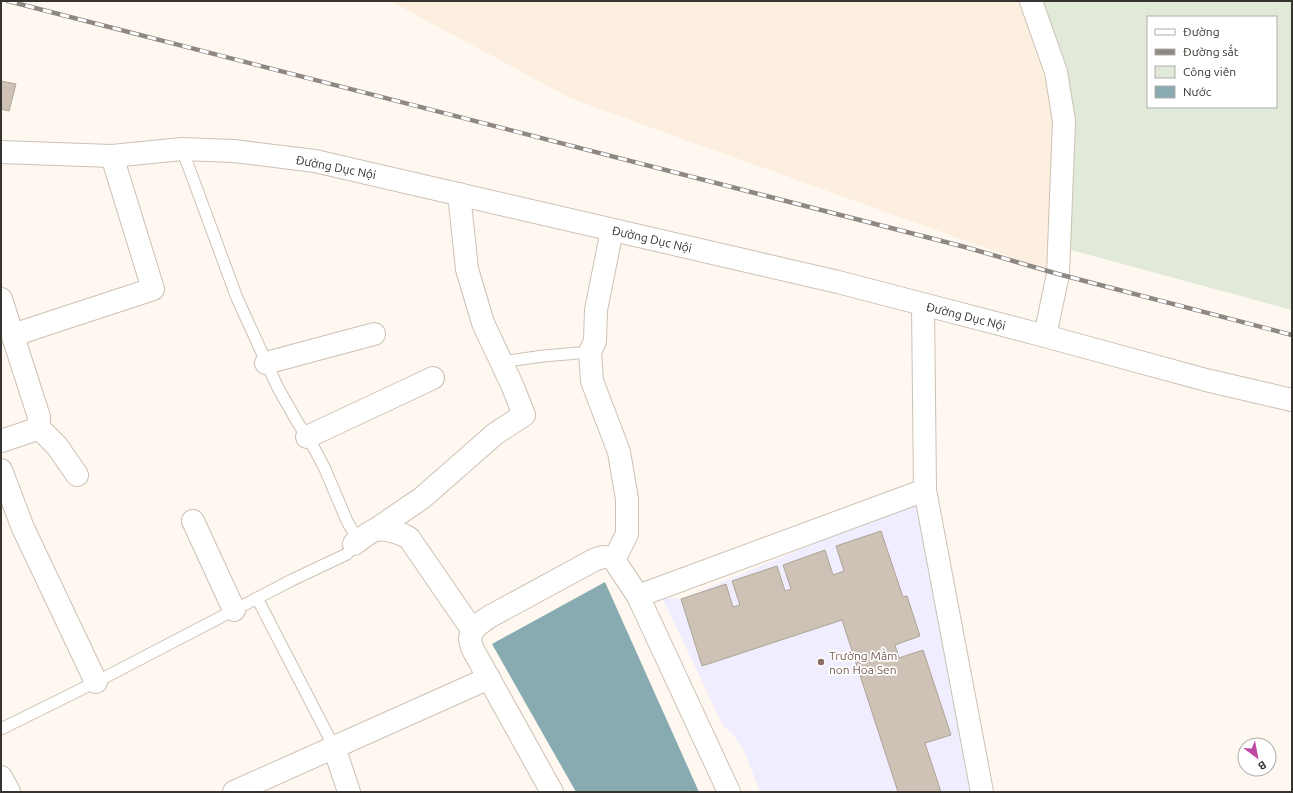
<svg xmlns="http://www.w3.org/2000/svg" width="1293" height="793" font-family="Ubuntu,sans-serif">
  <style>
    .built { fill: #fdefe0 }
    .education { fill: #f0edfe }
    .green { fill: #e1ead8; fill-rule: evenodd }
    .water { fill: #87abb1 }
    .building { fill: #cdc2b5; stroke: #aea397 }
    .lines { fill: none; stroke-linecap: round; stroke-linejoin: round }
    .service-casing { stroke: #ccc1b4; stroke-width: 13 }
    .minor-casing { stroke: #ccc1b4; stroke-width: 24 }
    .tertiary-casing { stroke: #ccc1b4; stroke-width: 24 }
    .service { stroke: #fff; stroke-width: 11 }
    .minor { stroke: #fff; stroke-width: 22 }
    .tertiary { stroke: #fff; stroke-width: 22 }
    .rail-casing { stroke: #8d8882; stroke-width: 4.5 }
    .rail { stroke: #fff; stroke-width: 3; stroke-dasharray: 9; stroke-linecap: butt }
    .education-dot { fill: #8d6e63; stroke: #fff; stroke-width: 1.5 }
    .labels { text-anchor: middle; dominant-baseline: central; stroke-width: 3.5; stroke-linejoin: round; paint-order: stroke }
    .street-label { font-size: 12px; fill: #37332e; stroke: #fff }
    .education-label { font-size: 12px; fill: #785e54; stroke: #fff; text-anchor: start }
  </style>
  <rect width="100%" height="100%" fill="#fff8f0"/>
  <path class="built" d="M 390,1 L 1031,1 L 1056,72 L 1058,274 L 572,99 Z"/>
  <path class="education" d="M 919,500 L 975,792 L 760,792 L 744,751 L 732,733 L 723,726 L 662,597 L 681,599 Z"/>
  <path class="green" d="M 1031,1 L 1292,1 L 1292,310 L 1060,247 L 1064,121 ZM 1148,17 L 1276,17 L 1276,107 L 1148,107 Z"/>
  <path class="water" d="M 605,582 L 699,792 L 576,792 L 492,644 Z"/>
  <g class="building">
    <path d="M 1,81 L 16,84 L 9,111 L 1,109 Z"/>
    <path d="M 881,531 L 903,597 L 907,596 L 920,636 L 895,645 L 899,658 L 923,650 L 951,735 L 925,743 L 941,792 L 898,792 L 842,620 L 702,666 L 681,599 L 726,584 L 733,607 L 740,605 L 732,581 L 777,566 L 785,591 L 791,589 L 783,565 L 825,550 L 833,575 L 844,571 L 836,546 Z"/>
  </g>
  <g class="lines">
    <g class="service-casing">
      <g id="service">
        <path d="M 501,362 L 543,356 L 590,352"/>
        <path d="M 257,598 L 334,747"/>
        <path d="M 1,729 L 96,682 L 292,580 L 347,554 L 354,544 L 355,535 L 347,521 L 325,469 L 314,448 L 298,423 L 278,388 L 237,298 L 182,149"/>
      </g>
    </g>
    <g class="minor-casing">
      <g id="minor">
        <path d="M 1031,1 L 1056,72 L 1064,121 L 1058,274 L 1045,336"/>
        <path d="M 612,230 L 596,310 L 595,341 L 590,352 L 592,381 L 619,452 L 627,499 L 627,534 L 614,560"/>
        <path d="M 1,299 L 39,417 L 39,422 L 34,430 L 1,441"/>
        <path d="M 923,305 L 925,490 L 982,792"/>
        <path d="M 13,335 L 153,289 L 112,156"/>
        <path d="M 266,363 L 374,334"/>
        <path d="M 37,426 L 57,446 L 77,475"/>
        <path d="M 307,437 L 433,378"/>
        <path d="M 1,470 L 23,528 L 96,682"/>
        <path d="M 193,521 L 234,610"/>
        <path d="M 375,530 L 422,498 L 495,434 L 524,415 L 513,387 L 483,323 L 467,269 L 459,194"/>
        <path d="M 354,544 C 360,540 369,532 375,530 C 385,528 401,533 409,538 L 473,631"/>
        <path d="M 638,596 L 729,792"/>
        <path d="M 334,747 L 349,792"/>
        <path d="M 1,777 L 9,792"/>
        <path d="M 234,792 L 489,678"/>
        <path d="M 552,792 L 472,648 C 472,646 470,641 470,639 C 470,629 482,622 489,617 L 594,560 C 602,557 607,555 614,560 L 638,596 L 925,490"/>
      </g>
    </g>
    <g class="tertiary-casing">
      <path id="tertiary" d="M 1,152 L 112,156 L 182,149 L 234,151 L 315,161 L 838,282 L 1045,336 L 1206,380 L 1292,400"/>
    </g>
    <use href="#service" class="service"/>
    <use href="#minor" class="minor"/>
    <use href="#tertiary" class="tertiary"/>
    <g class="rail-casing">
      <path id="rail" d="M 8,1 L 965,247 L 1058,274 L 1292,335"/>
    </g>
    <use href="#rail" class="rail"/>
  </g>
  <circle class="education-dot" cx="821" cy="662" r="4"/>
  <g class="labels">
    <g class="street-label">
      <text transform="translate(336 167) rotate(11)">Đường Dục Nội</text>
      <text transform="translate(652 239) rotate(13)">Đường Dục Nội</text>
      <text transform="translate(966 316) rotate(14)">Đường Dục Nội</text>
    </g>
    <g class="education-label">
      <text x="829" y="655">Trường Mầm<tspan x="829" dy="14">non Hoa Sen</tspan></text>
    </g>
  </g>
  <rect width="1293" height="793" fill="none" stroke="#37332e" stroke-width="4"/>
  <rect x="1147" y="16" width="130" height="92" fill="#ffffff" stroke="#afadab"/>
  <rect x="1155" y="29" width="20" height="6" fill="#ffffff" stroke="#afadab"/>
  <text x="1183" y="36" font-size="12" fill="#37332e">Đường</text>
  <rect x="1155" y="49" width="20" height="6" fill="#8d8882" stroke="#afadab"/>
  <text x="1183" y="56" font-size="12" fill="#37332e">Đường sắt</text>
  <rect x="1155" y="66" width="20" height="12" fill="#e1ead8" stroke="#afadab"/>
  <text x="1183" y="76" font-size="12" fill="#37332e">Công viên</text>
  <rect x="1155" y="86" width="20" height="12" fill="#87abb1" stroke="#afadab"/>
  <text x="1183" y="96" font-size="12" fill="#37332e">Nước</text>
  <g transform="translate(1257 757) rotate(148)"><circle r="19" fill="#ffffff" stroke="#afadab"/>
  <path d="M0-3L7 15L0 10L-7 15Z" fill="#be4aa3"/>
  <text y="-6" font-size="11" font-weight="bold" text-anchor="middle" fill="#37332e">B</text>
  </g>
</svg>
